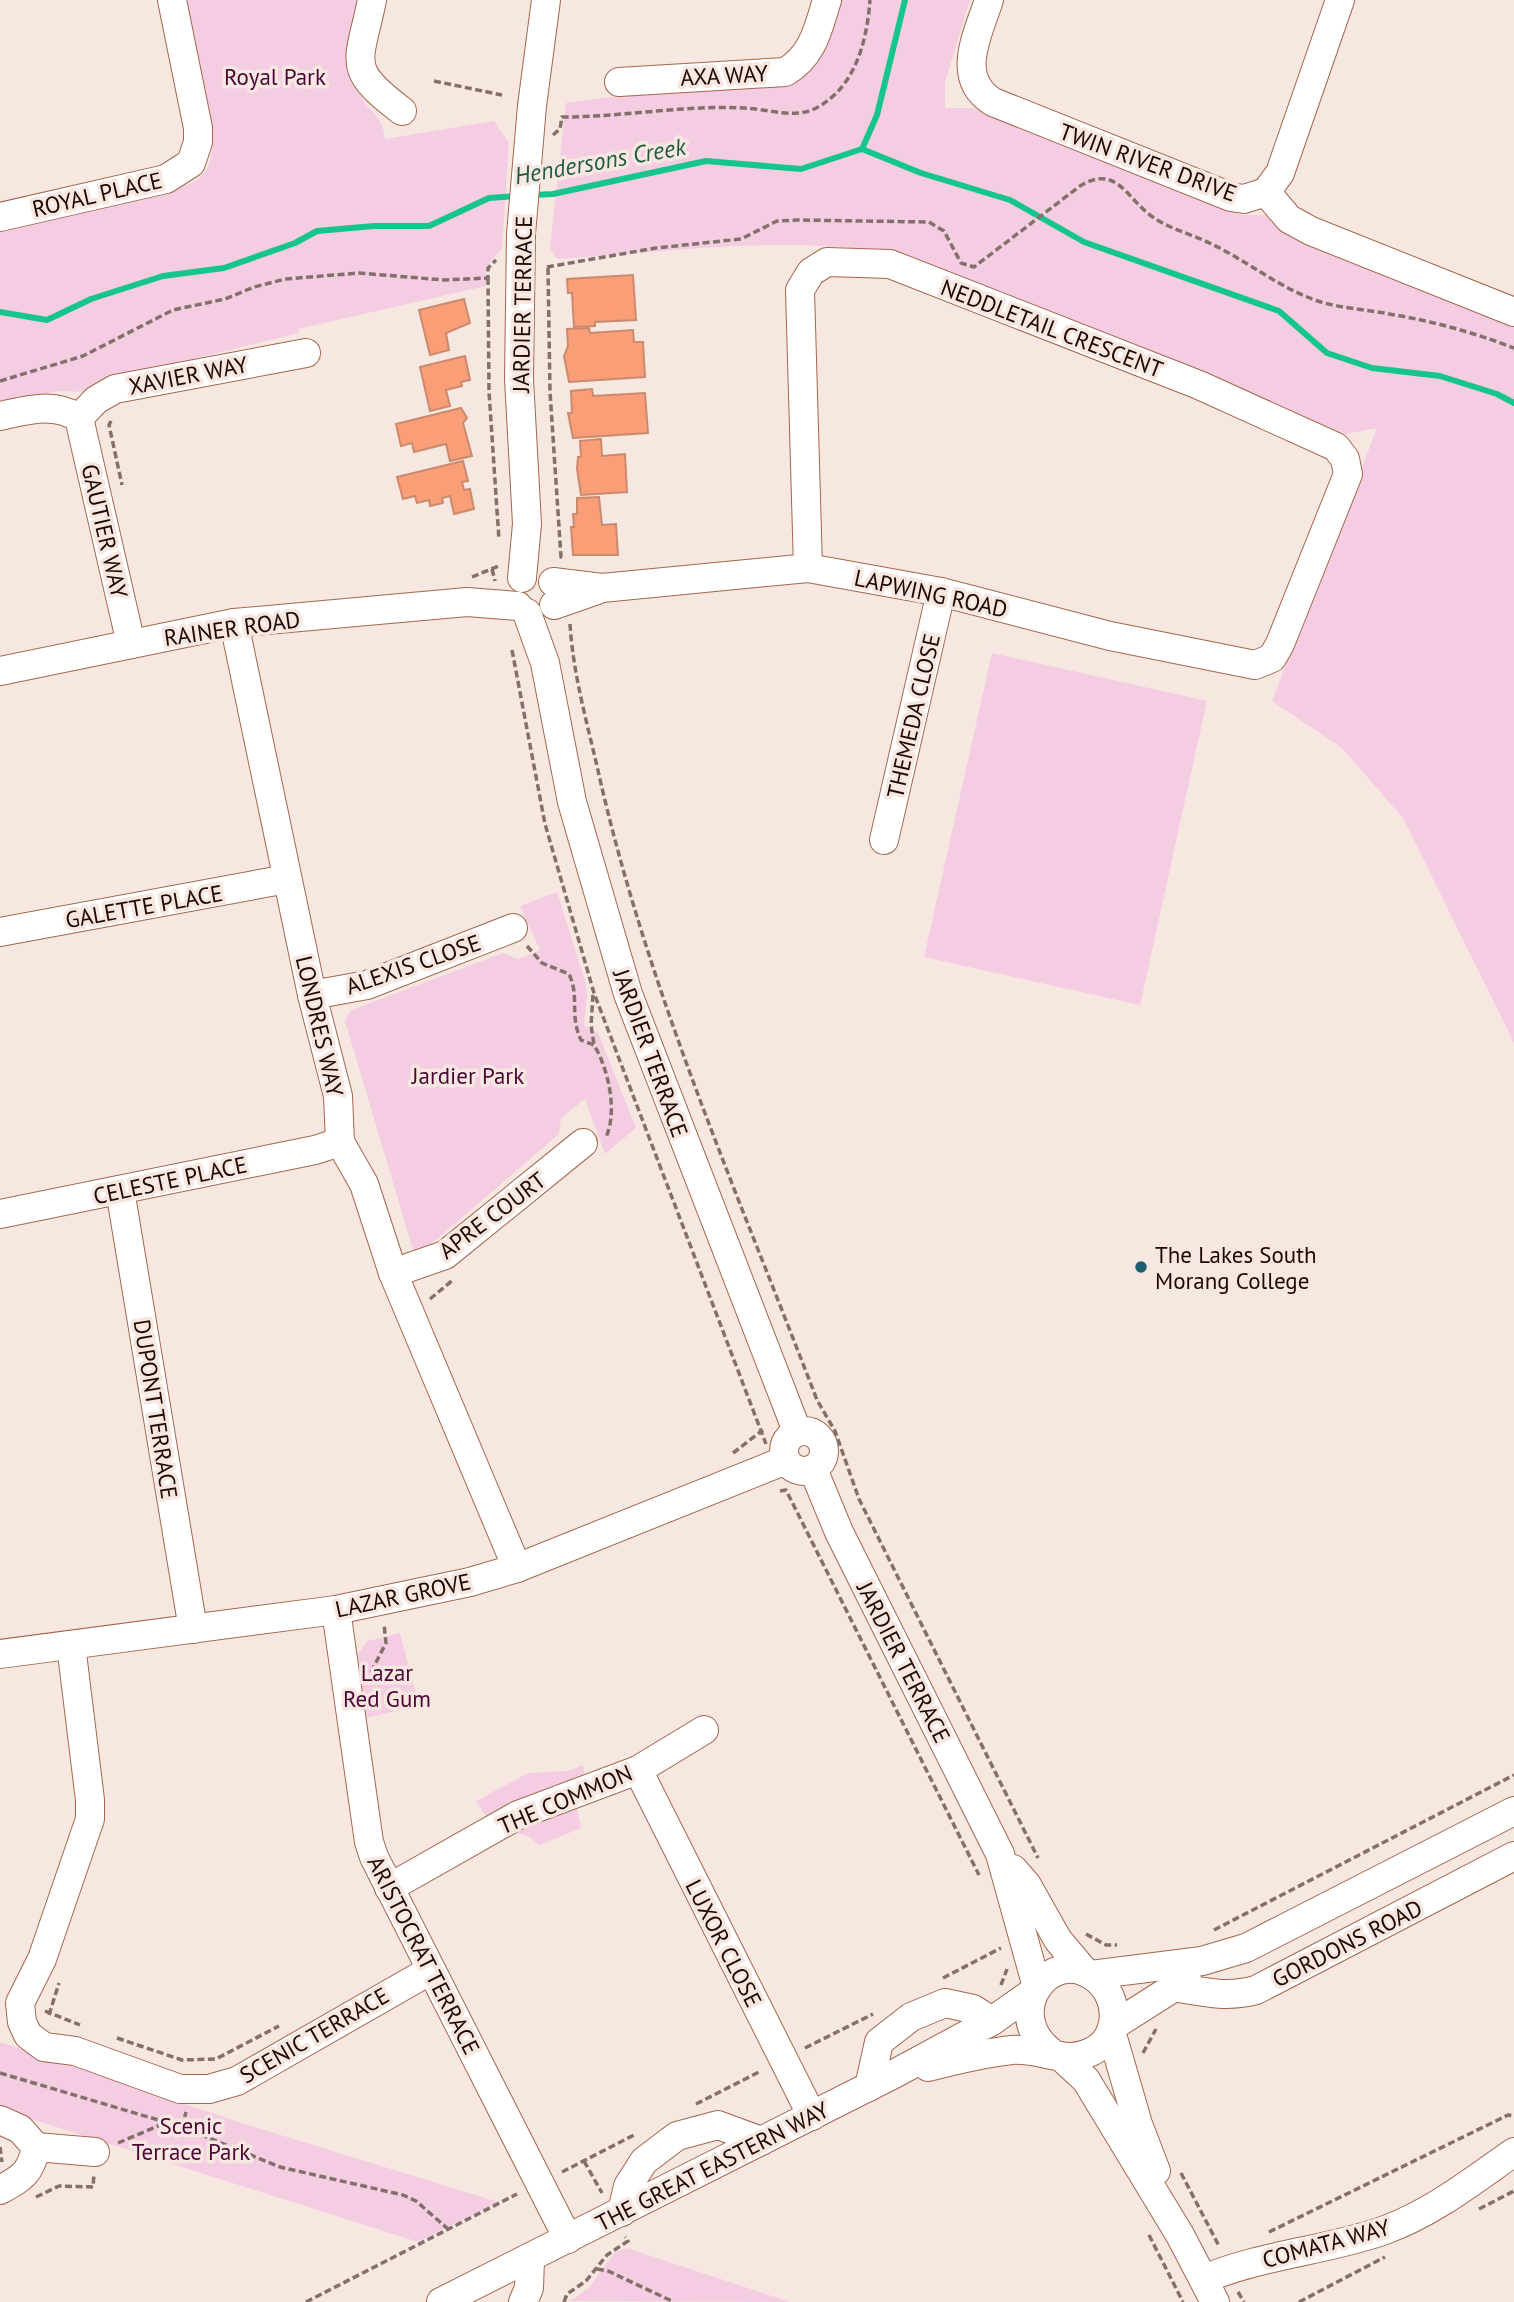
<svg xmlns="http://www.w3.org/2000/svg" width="1514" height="2302" font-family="'PT Sans',sans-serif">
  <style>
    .park { fill: #f5cde3 }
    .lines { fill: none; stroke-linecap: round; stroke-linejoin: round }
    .stream { stroke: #15c58d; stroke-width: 6 }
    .building { fill: #fa9e77; stroke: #ca8a6e; stroke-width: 2 }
    .minor-casing { stroke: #a4664c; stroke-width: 30 }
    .path { stroke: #83706a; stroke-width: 3.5; stroke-dasharray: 7 3.5; stroke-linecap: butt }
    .minor { stroke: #fff; stroke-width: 28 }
    .poi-dot { fill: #1d5e73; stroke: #f6e7e1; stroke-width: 2.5 }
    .labels { text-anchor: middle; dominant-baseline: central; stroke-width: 7; stroke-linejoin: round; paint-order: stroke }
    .street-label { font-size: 23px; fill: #1e0801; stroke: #f6e7e1 }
    .park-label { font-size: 23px; fill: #4b0736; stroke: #f6e7e1 }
    .poi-label { font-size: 23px; fill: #1e0801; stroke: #f6e7e1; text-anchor: start }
    .water-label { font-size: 24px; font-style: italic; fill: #1f5a42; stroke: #f6e7e1 }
  </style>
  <rect width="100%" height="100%" fill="#f6e7e1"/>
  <g class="park">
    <path d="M 183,0 L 361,0 C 357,29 346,66 359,93 C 368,113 382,112 385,139 L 494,121 L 509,143 L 502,249 L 486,267 L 486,286 L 298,329 L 299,333 L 114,378 L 84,392 L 59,391 L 0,403 L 0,228 L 189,184 C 205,177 211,165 212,148 Z"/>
    <path d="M 835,0 L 970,0 L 945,82 L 945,108 L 974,108 L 1242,215 L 1266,215 L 1295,236 L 1514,323 L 1514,1043 L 1403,818 L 1341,747 L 1272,701 L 1377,428 L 1346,434 L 894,253 C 783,235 668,252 557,259 L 550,248 L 566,103 L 665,90 L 787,82 C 823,72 825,32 835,0 Z"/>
    <path d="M 992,653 L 1207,701 L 1140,1005 L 924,957 Z"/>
    <path d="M 557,892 L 585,981 L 587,995 L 584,1026 L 598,1033 L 636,1128 L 605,1154 L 585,1099 L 561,1118 L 559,1134 L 423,1251 L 413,1250 L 345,1021 L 351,1010 L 503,953 L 518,959 L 540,950 L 520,906 Z"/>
    <path d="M 400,1633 L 419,1706 L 365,1718 L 356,1656 L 368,1641 Z"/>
    <path d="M 583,1765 L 588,1790 L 577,1810 L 581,1828 L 540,1845 L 526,1835 L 494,1829 L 476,1801 L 528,1773 L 567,1771 Z"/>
    <path d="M 0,2042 L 248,2125 L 498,2202 L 418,2242 L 0,2109 Z"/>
    <path d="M 627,2248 L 790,2302 L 570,2301 L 589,2288 L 614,2253 Z"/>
  </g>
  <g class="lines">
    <g class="stream">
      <path d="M 862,149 L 921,173 L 1010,200 L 1084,242 L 1279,311 L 1327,353 L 1372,368 L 1440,376 L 1497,394 L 1514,403"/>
      <path d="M 533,195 L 553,194 L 706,161 L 801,169 L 862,149 L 877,115 L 905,0"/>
      <path d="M 0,312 L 47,320 L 91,299 L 163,276 L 224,268 L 295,243 L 317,231 L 374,226 L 429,226 L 489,198 L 518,196"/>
    </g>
  </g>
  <g class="building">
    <path d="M 633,275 L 636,320 L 595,322 L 595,326 L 574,327 L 572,293 L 568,293 L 567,279 Z"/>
    <path d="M 464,299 L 470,323 L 446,333 L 449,350 L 430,355 L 419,310 Z"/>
    <path d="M 589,328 L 590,333 L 633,330 L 634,342 L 643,342 L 645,377 L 569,382 L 564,356 L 568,346 L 567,329 Z"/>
    <path d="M 465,356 L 470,380 L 461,382 L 462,386 L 446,390 L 450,406 L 430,411 L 420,367 Z"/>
    <path d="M 592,389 L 593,396 L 645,393 L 648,433 L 573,438 L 568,413 L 572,413 L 571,391 Z"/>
    <path d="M 461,408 L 467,418 L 463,423 L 472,456 L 450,461 L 446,444 L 414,452 L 412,443 L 401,446 L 396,424 Z"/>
    <path d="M 601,439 L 602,456 L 625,454 L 627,492 L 581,495 L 577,469 L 578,457 L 581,457 L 580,441 Z"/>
    <path d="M 463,461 L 468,481 L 462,482 L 464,490 L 470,489 L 474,509 L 454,514 L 450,496 L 442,498 L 443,503 L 430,506 L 429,500 L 417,503 L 415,496 L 403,499 L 397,477 Z"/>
    <path d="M 599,497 L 602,525 L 616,524 L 618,555 L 573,555 L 571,527 L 574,527 L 573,514 L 577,514 L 577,498 Z"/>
  </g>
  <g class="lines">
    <g class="minor-casing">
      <g id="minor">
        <path d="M 372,0 C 359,64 345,68 402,111"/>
        <path d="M 989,0 C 978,34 954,78 993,102 L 1231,197 L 1244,199 L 1266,192 L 1289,219 L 1311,231 L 1514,312"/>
        <path d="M 619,82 L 785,72 C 813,56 818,29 827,0"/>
        <path d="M 1266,192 L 1280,173 L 1340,0"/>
        <path d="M 0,217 L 166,179 L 191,163 L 198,142 L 198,128 L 172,0"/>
        <path d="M 0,416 C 29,410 53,402 79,418 L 96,400 L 115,389 L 306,353"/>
        <path d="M 79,418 L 131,644"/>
        <path d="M 522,578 L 527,524 L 519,379 L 521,234 L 532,106 L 546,0"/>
        <path d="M 553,582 L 602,588 L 808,568 L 941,592 L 1110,636 L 1255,665 L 1272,658 L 1280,644 L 1348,474 L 1345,459 L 1336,447 L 1199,385 L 890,264 L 827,262 L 811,272 L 800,290 L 808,568"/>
        <path d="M 554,605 L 597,590"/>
        <path d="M 527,613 L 545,663 L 572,802 L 628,994 L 797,1431"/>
        <path d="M 234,623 L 312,995 L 338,1096 L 340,1142 L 364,1184 L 393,1273 L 517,1568"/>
        <path d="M 0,671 L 234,623 L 467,602 L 518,606"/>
        <path d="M 884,840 L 941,592"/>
        <path d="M 0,932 L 287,879"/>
        <path d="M 312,995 L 367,985 L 513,928"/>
        <path d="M 120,1190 L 193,1629"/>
        <path d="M 0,1214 L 315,1150 L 340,1142"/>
        <path d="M 393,1273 L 445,1255 L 583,1143"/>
        <circle cx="804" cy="1451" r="20"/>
        <path d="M 813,1469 L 839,1532 L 1000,1854 L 1037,1987"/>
        <path d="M 336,1610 L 369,1842 L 374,1857 L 568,2239"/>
        <path d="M 71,1645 L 90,1800 L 90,1819 L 42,1959 L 20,2003 L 22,2022 L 28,2035 L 44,2047 L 75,2051 L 180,2089 L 209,2089 L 237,2081 L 431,1970"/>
        <path d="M 0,1654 L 336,1610 L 470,1582 L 517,1568 L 786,1460"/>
        <path d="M 638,1770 L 812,2116"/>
        <path d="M 1013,1869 L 1027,1885 L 1058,1940 L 1085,1972"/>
        <path d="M 389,1888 L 518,1815 L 638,1770 L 704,1730"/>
        <path d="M 1091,1975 L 1202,1961 L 1246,1948 L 1514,1811"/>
        <path d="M 1173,1987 C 1202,1992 1227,1998 1256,1990 L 1514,1856"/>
        <path d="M 1113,2026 L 1187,1979"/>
        <path d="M 1111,2031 L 1138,2124 L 1156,2171"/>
        <path d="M 1060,2056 L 1086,2080 L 1180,2235 L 1215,2302"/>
        <path d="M 928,2067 C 955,2060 984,2053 1012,2050 C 1037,2048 1064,2063 1086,2054 C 1121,2042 1122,1997 1094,1977 C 1049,1945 1001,2014 1051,2052"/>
        <path d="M 869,2087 L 879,2042 L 911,2017 L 945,2003 L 973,2009 L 992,2021"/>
        <path d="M 0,2120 L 20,2129 L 36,2147 C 31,2173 22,2178 0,2190"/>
        <path d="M 36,2147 L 95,2152"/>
        <path d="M 622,2212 L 628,2186 L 644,2161 L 677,2136 L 718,2125 L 761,2141"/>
        <path d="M 1204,2279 C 1263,2254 1327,2251 1385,2230 C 1432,2213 1474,2180 1514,2152"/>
        <path d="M 441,2302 L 894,2074 L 992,2021 L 1033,1992"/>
        <path d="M 523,2302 L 529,2288 L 530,2259"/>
      </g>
    </g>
    <g class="path">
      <path d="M 434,81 L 502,95"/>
      <path d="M 553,135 L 560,129 L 562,117 C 622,117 683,105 744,108 C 769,109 796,120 818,107 C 856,86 867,40 870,0"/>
      <path d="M 547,267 L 656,248 L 741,239 L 777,221 L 798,220 L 929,222 L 944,231 L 961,263 L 974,267 L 1080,186 C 1116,164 1126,197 1150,215 C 1163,225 1178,230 1193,236 C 1239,253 1276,288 1321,302 C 1345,309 1371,310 1395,315 C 1436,322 1475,333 1514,348"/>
      <path d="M 548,268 L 550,392 L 561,557 L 564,558"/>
      <path d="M 488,278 L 489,392 L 499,540"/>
      <path d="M 0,381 L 83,356 L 173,310 L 225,299 L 254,287 L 285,279 L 359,273 L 444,280 L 488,278 L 488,268 L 496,260"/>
      <path d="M 111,421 L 109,425 L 122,485"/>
      <path d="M 492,569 L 495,581"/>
      <path d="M 472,577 L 501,565"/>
      <path d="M 570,624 C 573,675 588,726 599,775 C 648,991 738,1194 817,1400 L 835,1431 L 859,1499 L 1038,1858"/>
      <path d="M 512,650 L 545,824 L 594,993 L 766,1444"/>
      <path d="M 527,946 L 542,963 L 569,974 C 580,997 569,1015 581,1040 L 594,1045 C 608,1068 618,1111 606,1137"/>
      <path d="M 593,995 L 591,1025 L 594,1045"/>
      <path d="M 430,1299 L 454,1279"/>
      <path d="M 733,1453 L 763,1430"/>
      <path d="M 780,1491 L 786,1490 L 979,1875"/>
      <path d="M 371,1672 L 386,1643 L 384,1624"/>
      <path d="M 1214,1930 L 1514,1775"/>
      <path d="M 1086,1934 L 1106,1945 L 1117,1945"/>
      <path d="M 943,1978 L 1001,1948"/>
      <path d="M 1001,1985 L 1007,1969"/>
      <path d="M 45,2011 L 80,2025"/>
      <path d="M 49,2015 L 59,1983"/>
      <path d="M 117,2038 L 182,2060 L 216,2059 L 279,2026"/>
      <path d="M 805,2048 L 873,2014"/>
      <path d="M 1143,2053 L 1156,2029"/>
      <path d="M 0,2073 L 182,2127 L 280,2167 L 403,2195 L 416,2201 L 448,2229"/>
      <path d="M 696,2104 L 761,2071"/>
      <path d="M 182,2127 L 186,2112"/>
      <path d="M 118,2143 L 158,2126 L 161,2121"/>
      <path d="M 0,2147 L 2,2162"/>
      <path d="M 584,2161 L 602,2193"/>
      <path d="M 562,2172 L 636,2134"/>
      <path d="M 1181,2173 L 1219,2246"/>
      <path d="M 36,2197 L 59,2186 L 93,2187 L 94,2174"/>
      <path d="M 1479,2209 L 1514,2191"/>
      <path d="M 1269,2232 L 1508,2115 L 1514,2116"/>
      <path d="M 1149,2235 L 1183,2302"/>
      <path d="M 597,2269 L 608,2271 L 674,2302"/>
      <path d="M 1238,2292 L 1244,2302"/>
      <path d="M 306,2302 L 517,2194"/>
      <path d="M 564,2302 L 567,2294 L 586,2281 L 607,2255 L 628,2241 L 625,2237"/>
      <path d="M 1299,2302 L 1385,2257"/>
    </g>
    <use href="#minor" class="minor"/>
  </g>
  <circle class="poi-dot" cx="1141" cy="1267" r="7"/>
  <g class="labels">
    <g class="street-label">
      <text transform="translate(724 75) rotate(-3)">AXA WAY</text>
      <text transform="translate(1148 162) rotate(20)">TWIN RIVER DRIVE</text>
      <text transform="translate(97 194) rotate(-13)">ROYAL PLACE</text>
      <text transform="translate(522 304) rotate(-89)">JARDIER TERRACE</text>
      <text transform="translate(1052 328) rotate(21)">NEDDLETAIL CRESCENT</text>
      <text transform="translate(188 375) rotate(-11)">XAVIER WAY</text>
      <text transform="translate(105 531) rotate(77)">GAUTIER WAY</text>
      <text transform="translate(931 593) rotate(12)">LAPWING ROAD</text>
      <text transform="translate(232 628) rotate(-8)">RAINER ROAD</text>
      <text transform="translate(913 716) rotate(-77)">THEMEDA CLOSE</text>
      <text transform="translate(144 906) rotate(-10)">GALETTE PLACE</text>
      <text transform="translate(413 964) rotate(-19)">ALEXIS CLOSE</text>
      <text transform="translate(320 1026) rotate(77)">LONDRES WAY</text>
      <text transform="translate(651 1053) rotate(70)">JARDIER TERRACE</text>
      <text transform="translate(170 1180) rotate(-12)">CELESTE PLACE</text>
      <text transform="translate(492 1215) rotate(-37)">APRE COURT</text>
      <text transform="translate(156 1409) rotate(81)">DUPONT TERRACE</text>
      <text transform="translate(403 1595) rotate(-12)">LAZAR GROVE</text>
      <text transform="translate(904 1662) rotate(63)">JARDIER TERRACE</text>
      <text transform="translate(565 1799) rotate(-23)">THE COMMON</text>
      <text transform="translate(724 1943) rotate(63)">LUXOR CLOSE</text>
      <text transform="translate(1347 1943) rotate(-27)">GORDONS ROAD</text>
      <text transform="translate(424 1955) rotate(63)">ARISTOCRAT TERRACE</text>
      <text transform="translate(314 2035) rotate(-30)">SCENIC TERRACE</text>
      <text transform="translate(712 2166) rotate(-27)">THE GREAT EASTERN WAY</text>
      <text transform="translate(1326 2243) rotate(-15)">COMATA WAY</text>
    </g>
    <g class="park-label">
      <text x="275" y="76">Royal Park</text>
      <text x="468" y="1075">Jardier Park</text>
      <text x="387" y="1672">Lazar<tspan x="387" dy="26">Red Gum</tspan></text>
      <text x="191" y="2125">Scenic<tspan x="191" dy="26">Terrace Park</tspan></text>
    </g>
    <g class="poi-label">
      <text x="1155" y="1254">The Lakes South<tspan x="1155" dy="26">Morang College</tspan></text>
    </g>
    <g class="water-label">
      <text transform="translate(600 161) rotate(-10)">Hendersons Creek</text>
    </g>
  </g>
</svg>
